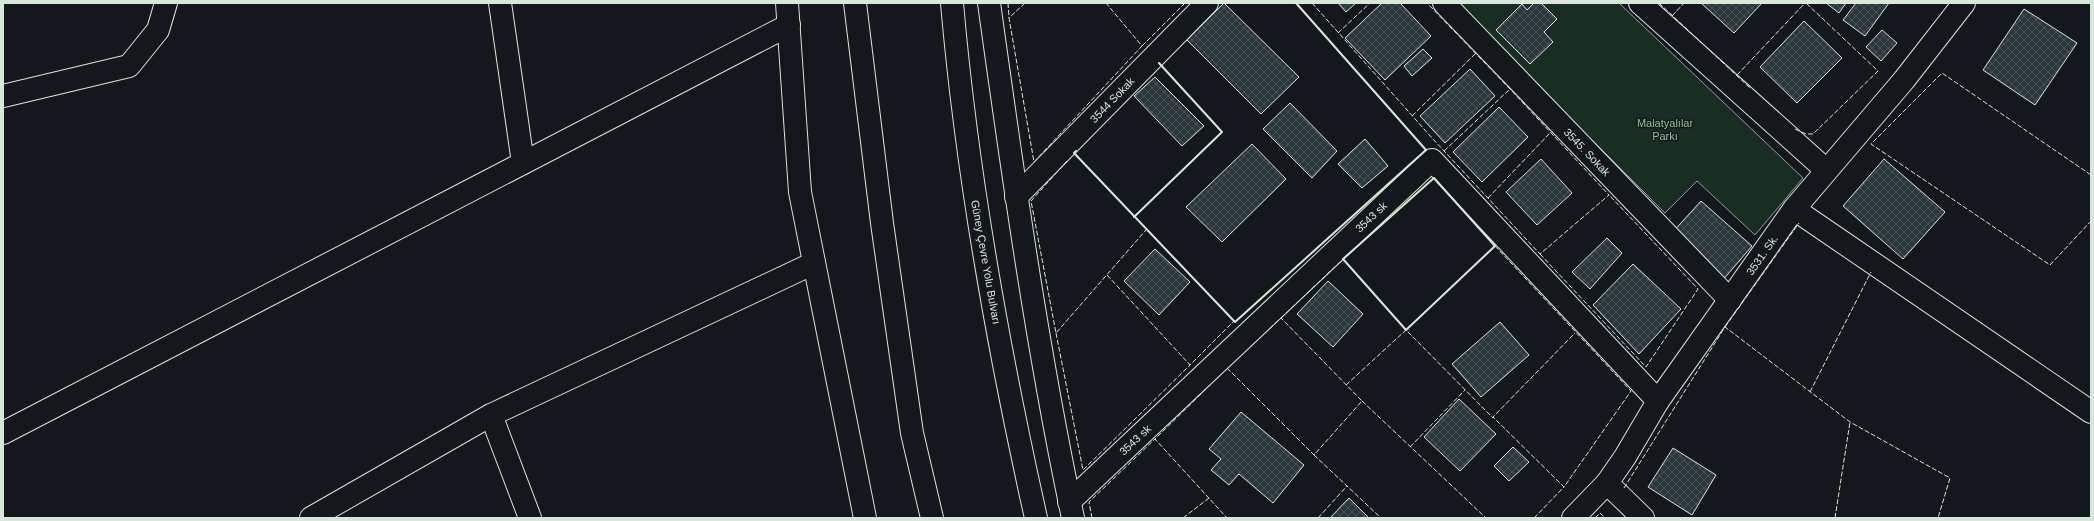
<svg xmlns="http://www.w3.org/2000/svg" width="2094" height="521" font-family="Arial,sans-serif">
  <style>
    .park { fill: #1a2d24; stroke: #939e99 }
    .building { fill: url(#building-cross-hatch); stroke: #d8e6dc }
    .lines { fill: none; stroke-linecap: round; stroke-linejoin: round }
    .minor-casing { stroke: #d8e6dc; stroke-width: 24 }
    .tertiary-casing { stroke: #d8e6dc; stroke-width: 24 }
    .trunk-casing { stroke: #d8e6dc; stroke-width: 24 }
    .minor { stroke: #14181c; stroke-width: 22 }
    .tertiary { stroke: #14181c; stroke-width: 22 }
    .trunk { stroke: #14181c; stroke-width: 22 }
    .fence { stroke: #d8e6dc; stroke-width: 1; stroke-dasharray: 5 2; stroke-linecap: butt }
    .wall { stroke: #d8e6dc; stroke-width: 2 }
    .labels { text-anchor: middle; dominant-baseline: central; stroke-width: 3; stroke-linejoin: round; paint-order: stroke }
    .street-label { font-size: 11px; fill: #d8e6dc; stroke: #14181c }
    .park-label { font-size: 11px; fill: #8ac095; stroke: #14181c }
  </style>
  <defs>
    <pattern id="building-cross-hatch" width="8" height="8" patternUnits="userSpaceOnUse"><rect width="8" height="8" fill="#2c363c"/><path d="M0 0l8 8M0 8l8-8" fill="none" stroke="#4a5358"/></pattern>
  </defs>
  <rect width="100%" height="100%" fill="#14181c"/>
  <path class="park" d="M 1455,3 L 1619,3 L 1803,178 L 1755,235 L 1697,181 L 1665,213 Z"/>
  <g class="building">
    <path d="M 1224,3 L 1299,77 L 1261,114 L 1187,40 Z"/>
    <path d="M 1338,3 L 1356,3 L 1346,12 Z"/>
    <path d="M 1382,3 L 1400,3 L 1431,36 L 1385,80 L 1345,38 Z"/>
    <path d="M 1534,3 L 1541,3 L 1557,19 L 1544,32 L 1553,42 L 1530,64 L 1496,30 L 1522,4 L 1527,10 Z"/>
    <path d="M 1701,3 L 1762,3 L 1734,33 Z"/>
    <path d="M 1826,3 L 1846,3 L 1839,13 Z"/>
    <path d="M 1856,3 L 1889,3 L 1865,36 L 1843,20 Z"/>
    <path d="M 2024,9 L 2077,43 L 2035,105 L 1983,70 Z"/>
    <path d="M 1804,21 L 1842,58 L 1797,103 L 1760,67 Z"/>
    <path d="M 1882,30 L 1897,43 L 1881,61 L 1866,47 Z"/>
    <path d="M 1423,49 L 1432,58 L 1412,76 L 1404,66 Z"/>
    <path d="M 1470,69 L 1495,96 L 1445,143 L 1420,116 Z"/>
    <path d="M 1155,77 L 1204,126 L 1182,146 L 1134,96 Z"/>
    <path d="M 1290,103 L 1337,151 L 1312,178 L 1263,129 Z"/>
    <path d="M 1499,107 L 1528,137 L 1482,182 L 1453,152 Z"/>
    <path d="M 1365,139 L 1388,166 L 1362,188 L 1338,164 Z"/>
    <path d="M 1252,144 L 1286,179 L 1222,242 L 1186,207 Z"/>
    <path d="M 1541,159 L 1572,193 L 1537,225 L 1506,192 Z"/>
    <path d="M 1884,159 L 1945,212 L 1903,259 L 1843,206 Z"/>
    <path d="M 1701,201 L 1752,246 L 1722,281 L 1671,234 Z"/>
    <path d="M 1607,238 L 1622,253 L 1590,289 L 1572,272 Z"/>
    <path d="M 1155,249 L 1190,282 L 1159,315 L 1124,281 Z"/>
    <path d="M 1633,264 L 1681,309 L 1639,354 L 1593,305 Z"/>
    <path d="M 1328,281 L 1363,314 L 1333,347 L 1297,314 Z"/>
    <path d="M 1500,322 L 1529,355 L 1481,397 L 1452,364 Z"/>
    <path d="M 1459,399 L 1496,434 L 1460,471 L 1424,437 Z"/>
    <path d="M 1241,412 L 1304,465 L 1273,503 L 1239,474 L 1229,485 L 1211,470 L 1221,459 L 1209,449 Z"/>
    <path d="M 1513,447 L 1529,462 L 1509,481 L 1494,466 Z"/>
    <path d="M 1673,448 L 1716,475 L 1692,515 L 1648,487 Z"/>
    <path d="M 1349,498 L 1369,518 L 1330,518 Z"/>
  </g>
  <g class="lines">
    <g class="minor-casing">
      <g id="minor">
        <path d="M 500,3 L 523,163"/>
        <path d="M 989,3 C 1013,175 1037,348 1073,518"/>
        <path d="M 1444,3 L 1730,300"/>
        <path d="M 1640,3 L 1826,170"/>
        <path d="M 3,96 L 129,66 L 158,30 L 166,3"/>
        <path d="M 1016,197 L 1207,3"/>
        <path d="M 1794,209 L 2091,412"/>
        <path d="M 491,415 L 530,518"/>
        <path d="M 3,433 L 789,25"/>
        <path d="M 1607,483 L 1643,518"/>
        <path d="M 1069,502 L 1432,160 L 1658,401"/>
        <path d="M 311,518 L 491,415 L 814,263"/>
      </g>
    </g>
    <g class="tertiary-casing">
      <g id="tertiary">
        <path d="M 787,3 L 800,192 L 865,518"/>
        <path d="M 1573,518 L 1607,483 L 1625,457 L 1658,401 L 1794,209 L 1904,80 L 1964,3"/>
      </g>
    </g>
    <g class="trunk-casing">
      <g id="trunk">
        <path d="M 855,3 L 882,223 L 912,433 L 932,518"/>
        <path d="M 952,3 C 967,176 998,348 1036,518"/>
      </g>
    </g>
    <use href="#minor" class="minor"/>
    <use href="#tertiary" class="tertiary"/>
    <use href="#trunk" class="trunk"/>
    <g class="fence">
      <path d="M 1008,3 L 1009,18"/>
      <path d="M 1025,3 L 1009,18 L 1034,162"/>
      <path d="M 1312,3 L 1432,138 L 1540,254 L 1609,195 L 1510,89 L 1427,3"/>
      <path d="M 1659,3 L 1751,89"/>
      <path d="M 1672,16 L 1684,3"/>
      <path d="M 1338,33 L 1370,3"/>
      <path d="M 1142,46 L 1185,3"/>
      <path d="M 1737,75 L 1805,3"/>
      <path d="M 1412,116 L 1476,53"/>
      <path d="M 1795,129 L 1806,134 L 1813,134 L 1878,71 L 1806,3"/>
      <path d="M 1444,151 L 1510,89"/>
      <path d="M 1067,161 L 1031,201 L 1056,333 L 1146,230"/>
      <path d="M 1034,162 L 1142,46 L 1106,3"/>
      <path d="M 2091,175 L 1942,73 L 1871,144 L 2050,265 L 2091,221"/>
      <path d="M 1488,198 L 1550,133"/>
      <path d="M 1495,246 L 1631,391 L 1564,487 L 1493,417 L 1575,333"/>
      <path d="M 1540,254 L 1646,367 L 1698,289 L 1609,195"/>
      <path d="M 1107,275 L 1190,365 L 1235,320"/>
      <path d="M 1281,318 L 1343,259"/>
      <path d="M 1725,327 L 1799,223"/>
      <path d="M 1056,333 L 1083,470 L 1190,365"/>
      <path d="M 1227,368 L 1314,455 L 1362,401 L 1281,318 L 1269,329"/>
      <path d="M 1211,384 L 1155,439 L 1227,518"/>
      <path d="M 1346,385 L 1406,330 L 1493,418"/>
      <path d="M 1810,392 L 1871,272"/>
      <path d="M 1362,401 L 1486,518"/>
      <path d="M 1410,447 L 1465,390"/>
      <path d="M 1314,455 L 1381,518"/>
      <path d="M 1624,488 L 1725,327 L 1850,422 L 1950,478 L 1938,518"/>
      <path d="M 1092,518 L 1089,502 L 1155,439"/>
      <path d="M 1183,518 L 1209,498"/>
      <path d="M 1318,518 L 1347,486"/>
      <path d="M 1534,518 L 1564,487"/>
      <path d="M 1595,518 L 1600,513 L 1605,518"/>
      <path d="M 1835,518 L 1850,422"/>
    </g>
    <g class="wall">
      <path d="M 1076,151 L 1074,153 L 1235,322 L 1426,150 L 1296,3"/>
      <path d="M 1434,178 L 1495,246 L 1406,330 L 1343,259 Z"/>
      <path d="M 1134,217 L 1222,132 L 1159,63"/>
    </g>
  </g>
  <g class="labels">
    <g class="street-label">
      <text transform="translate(1112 100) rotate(-46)">3544 Sokak</text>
      <text transform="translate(1587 152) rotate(46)">3545. Sokak</text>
      <text transform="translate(1371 217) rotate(-43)">3543 sk</text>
      <text transform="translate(1762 255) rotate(-55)">3531. Sk.</text>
      <text transform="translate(986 262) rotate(80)">Güney Çevre Yolu Bulvarı</text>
      <text transform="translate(1135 440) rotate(-43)">3543 sk</text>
    </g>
    <g class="park-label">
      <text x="1665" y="123">Malatyalılar<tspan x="1665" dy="13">Parkı</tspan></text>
    </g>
  </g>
  <rect width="2094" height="521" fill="none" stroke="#d8e6dc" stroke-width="8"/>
</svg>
